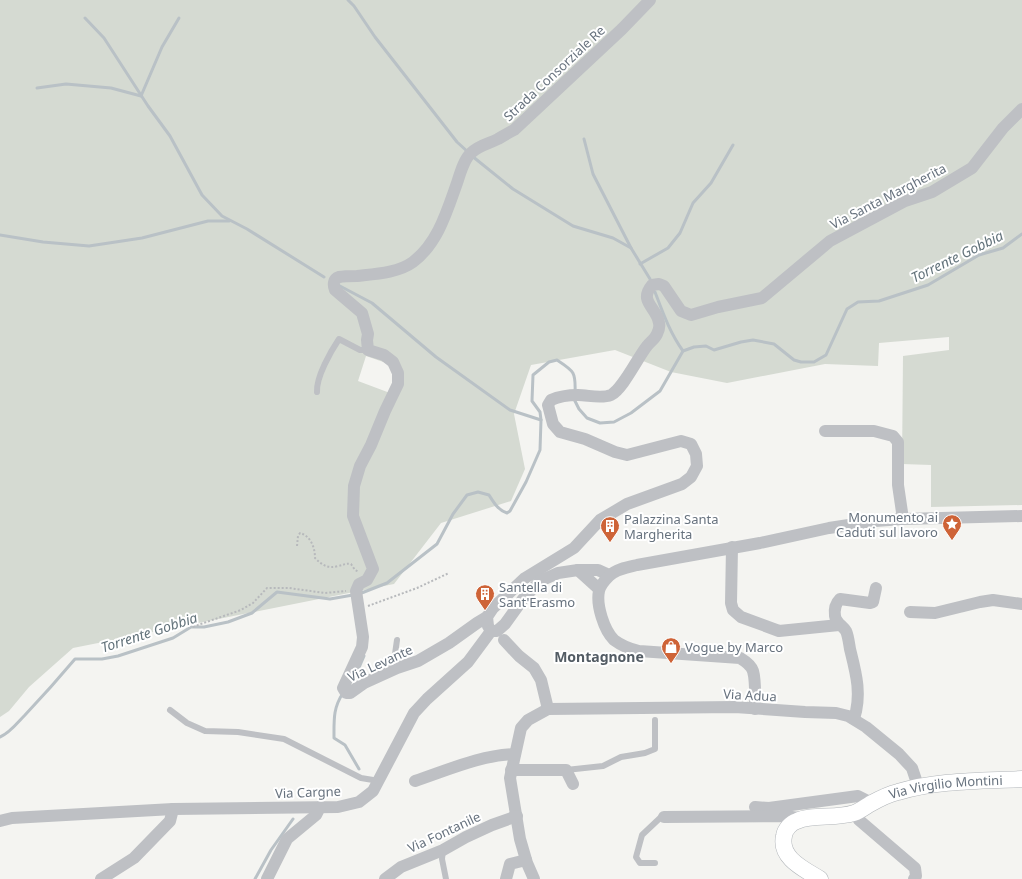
<svg xmlns="http://www.w3.org/2000/svg" width="1022" height="879" font-family="'Noto Sans',sans-serif">
  <style>
    .green { fill: #d5dad2; fill-rule: evenodd }
    .lines { fill: none; stroke-linecap: round; stroke-linejoin: round }
    .stream { stroke: #b9c1c6; stroke-width: 3 }
    .secondary-casing { stroke: #b2b6ba; stroke-width: 17 }
    .path { stroke: #b7b9bc; stroke-width: 2; stroke-dasharray: 2 2; stroke-linecap: butt }
    .service { stroke: #bec0c4; stroke-width: 6 }
    .minor { stroke: #bec0c4; stroke-width: 12 }
    .secondary { stroke: #fff; stroke-width: 16 }
    .labels { text-anchor: middle; dominant-baseline: central; stroke-width: 4; stroke-linejoin: round; paint-order: stroke }
    .street-label { font-size: 13px; fill: #67727e; stroke: #fff }
    .poi-label { font-size: 13px; fill: #67727e; stroke: #fff; text-anchor: start }
    .water-label { font-size: 14px; font-style: italic; fill: #63737b; stroke: #fff }
    .neighbourhood-label { font-size: 14px; font-weight: bold; fill: #535c64; stroke: #fff }
  </style>
  <rect width="100%" height="100%" fill="#f4f4f1"/>
  <path class="green" d="M 0,0 L 1022,0 L 1022,505 L 931,507 L 931,465 L 902,464 L 903,356 L 949,350 L 949,337 L 879,343 L 878,366 L 825,364 L 727,383 L 671,372 L 615,350 L 531,365 L 514,414 L 525,469 L 511,501 L 441,523 L 394,584 L 73,648 L 29,687 L 9,711 L 0,717 ZM 366,356 L 392,365 L 396,381 L 390,393 L 358,381 Z"/>
  <g class="lines">
    <g class="stream">
      <path d="M 348,0 L 354,6 L 375,37 L 457,142 L 468,152"/>
      <path d="M 85,18 L 104,38 L 148,106 L 170,136 L 202,195 L 222,216 L 247,229 L 324,277"/>
      <path d="M 37,88 L 66,84 L 111,88 L 141,96 L 162,47 L 179,18"/>
      <path d="M 584,139 L 593,174 L 631,248 L 650,279"/>
      <path d="M 472,156 L 513,189 L 573,226 L 613,238 L 631,248"/>
      <path d="M 0,235 L 43,242 L 89,246 L 142,238 L 208,221 L 229,221"/>
      <path d="M 640,264 L 668,248 L 680,233 L 693,203 L 711,183 L 733,145"/>
      <path d="M 338,285 L 372,303 L 436,357 L 510,410 L 541,420"/>
      <path d="M 655,292 C 663,313 670,333 683,351"/>
      <path d="M 574,399 L 579,409 L 587,418 L 600,423 L 614,422 L 631,413 L 660,391 L 683,351 L 694,347 L 706,346 L 714,350 L 741,342 L 753,340 L 774,344 L 794,360 L 801,362 L 814,362 L 826,355 L 847,309 L 858,302 L 879,301 L 928,285 L 979,255 L 1003,248 L 1022,234"/>
      <path d="M 359,594 L 387,583 L 437,544 L 453,514 L 467,495 L 478,492 L 489,495 C 494,503 498,510 507,513 L 510,511 L 526,482 L 540,450 L 541,420 L 540,412 L 532,401 L 533,375 L 549,362 L 557,360 C 574,371 576,372 575,393"/>
      <path d="M 358,670 L 364,656"/>
      <path d="M 343,693 C 333,708 334,720 334,738 L 345,745 L 359,769"/>
      <path d="M 0,737 C 10,733 18,722 25,715 C 42,697 59,678 75,659 L 102,659 L 118,656 L 173,638 L 191,627 L 204,627 L 228,622 L 252,613 L 277,592 L 330,599 L 353,595"/>
      <path d="M 255,879 L 271,850 L 293,819"/>
    </g>
    <g class="secondary-casing">
      <g id="secondary">
        <path id="s1" d="M 820,879 C 804,869 779,858 784,836 C 785,829 791,823 797,821 C 812,814 836,819 854,813 C 860,811 865,807 870,804 C 879,799 889,794 898,792 C 938,780 981,781 1022,779"/>
      </g>
    </g>
    <g class="path">
      <path d="M 297,546 L 298,536 L 300,533 C 311,536 315,548 315,558 C 322,565 328,569 338,566 C 344,565 345,563 351,564 L 355,570 L 359,572"/>
      <path d="M 368,606 L 417,588 L 449,573"/>
      <path d="M 193,627 L 195,626 L 241,610 L 253,603 L 267,588 L 289,588 L 325,593 L 346,591"/>
    </g>
    <g class="service">
      <path d="M 317,392 C 316,377 331,351 339,339 L 360,350 L 368,350"/>
      <path d="M 397,640 L 395,654 L 401,667"/>
      <path d="M 170,710 L 187,723 L 205,731 L 238,732 L 284,739 L 361,778 L 379,781"/>
      <path d="M 566,770 L 603,766 L 621,757 L 645,753 L 655,749 L 655,720"/>
      <path d="M 443,850 L 442,859 L 446,879"/>
      <path d="M 655,863 L 640,863 L 636,857 L 642,835 L 660,818 L 664,817"/>
    </g>
    <g class="minor">
      <path d="M 825,431 L 874,431 L 893,436 L 898,442 L 898,485 L 903,519"/>
      <path d="M 732,547 L 731,603 L 733,610 L 741,617 L 779,631 L 839,625"/>
      <path d="M 578,570 L 599,589"/>
      <path d="M 910,612 L 935,613 L 980,602 L 993,600 L 1022,604"/>
      <path d="M 487,617 L 477,623 L 449,643 L 418,661 L 397,668 L 364,683 L 350,693 L 346,693 L 343,688 L 362,647 L 363,637 L 356,591 L 359,584 L 367,580 L 373,569 L 353,516 L 354,486 L 360,466 L 371,445 L 385,411 L 398,384 L 398,373 L 393,362 L 384,355 L 368,350 L 367,340 L 368,334 L 362,313 L 335,290 C 333,285 333,279 339,277 C 344,276 352,276 357,276 C 375,274 398,273 413,262 C 438,243 447,211 457,183 C 460,174 464,159 471,153 C 479,145 488,144 498,139 C 503,136 508,133 514,130 L 622,29 L 650,0"/>
      <path d="M 491,631 L 488,626 L 487,617 L 493,608 L 525,578 L 574,548 L 600,520 L 627,504 L 682,484 L 691,477 L 697,466 L 696,454 L 691,444 L 681,441 L 627,455 L 615,452 L 585,439 L 560,432 L 553,424 L 548,405 L 551,400 C 560,396 568,395 578,395 C 588,395 601,399 611,395 C 623,389 638,357 647,346 C 650,342 655,339 657,334 C 659,330 660,327 659,323 C 657,307 638,302 652,285 L 659,284 L 664,286 L 681,311 L 691,315 L 718,307 L 762,298 L 830,241 L 905,201 L 932,192 L 972,168 L 1003,128 L 1022,109"/>
      <path d="M 491,631 L 497,631 L 505,624 L 523,599 L 540,581 L 558,573 L 578,570 L 598,570 L 609,575"/>
      <path d="M 504,640 L 519,656 L 534,668 L 541,680 L 548,709 L 528,720 L 521,728 L 510,778 L 520,839 L 527,863 L 534,879"/>
      <path d="M 548,709 L 735,707 L 805,712 L 836,713 L 848,716 L 866,727 L 899,754 L 912,768 L 918,786"/>
      <path d="M 755,709 C 755,699 756,681 753,671 C 751,665 745,661 740,658 L 639,651 C 630,649 622,646 614,640 C 604,630 596,605 599,591 C 600,586 605,580 609,576 C 616,569 628,567 637,565 L 760,543 L 829,528 L 875,521 L 903,519 L 1022,516"/>
      <path d="M 854,719 C 862,694 856,673 850,649 C 849,643 848,635 846,631 C 842,625 836,623 835,616 C 834,609 835,604 840,599 L 870,603 L 873,602 L 876,588"/>
      <path d="M 511,770 L 566,770 L 573,784"/>
      <path d="M 415,781 C 448,770 481,755 515,754"/>
      <path d="M 755,807 L 769,808 L 858,796 L 872,803"/>
      <path d="M 855,812 L 859,820 L 915,868 L 916,876 L 914,879"/>
      <path d="M 664,817 L 785,816 L 805,819"/>
      <path d="M 0,821 L 12,818 L 173,809 L 338,807 L 359,802 L 373,791 L 414,713 L 427,699 L 468,662 L 491,631"/>
      <path d="M 101,879 L 134,858 L 170,821 L 173,809"/>
      <path d="M 267,879 L 287,839 L 316,815 L 320,807"/>
      <path d="M 385,879 L 401,867 L 443,850 L 466,837 L 492,825 L 517,816"/>
      <path d="M 506,879 L 510,864 L 526,860"/>
    </g>
    <use href="#secondary" class="secondary"/>
  </g>
  <defs>
    <g id="sight-pin" transform="scale(1)"><path d="M0 17L-7.5 6A9.5 9.5 0 1 1 7.5 6Z" fill="#ce6337" stroke="#fff"/><path d="M0-6L1.8-2.2L6-1.7L2.9 1.2L3.7 5.4L0 3.3L-3.7 5.4L-2.9 1.2L-6-1.7L-1.8-2.2Z" fill="#fff"/></g>
    <g id="building-pin" transform="scale(1)"><path d="M0 17L-7.5 6A9.5 9.5 0 1 1 7.5 6Z" fill="#ce6337" stroke="#fff"/><path d="M-4-6H4V6H1V3H-1V6H-4ZM-2.5-4.3h1.7v1.8h-1.7ZM.8-4.3h1.7v1.8H.8ZM-2.5-1h1.7V.8h-1.7ZM.8-1h1.7V.8H.8Z" fill="#fff"/></g>
    <g id="shop-pin" transform="scale(1)"><path d="M0 17L-7.5 6A9.5 9.5 0 1 1 7.5 6Z" fill="#ce6337" stroke="#fff"/><path d="M-5-2.5h2.3a2.7 3.5 0 0 1 5.4 0H5L5.5 6h-11ZM-1.5-2.5h3a1.5 2.3 0 0 0-3 0Z" fill="#fff"/></g>
  </defs>
  <g fill-rule="evenodd">
    <use href="#sight-pin" x="952" y="524"/>
    <use href="#building-pin" x="610" y="526"/>
    <use href="#building-pin" x="485" y="594"/>
    <use href="#shop-pin" x="671" y="647"/>
  </g>
  <g class="labels">
    <g class="street-label">
      <text transform="translate(554 73) rotate(-43)">Strada Consorziale Re</text>
      <text transform="translate(888 196) rotate(-27)">Via Santa Margherita</text>
      <text transform="translate(380 663) rotate(-25)">Via Levante</text>
      <text transform="translate(750 695) rotate(3)">Via Adua</text>
      <text stroke="none"><textPath href="#s1" startOffset="236">Via Virgilio Montini</textPath></text>
      <text transform="translate(308 792) rotate(-2)">Via Cargne</text>
      <text transform="translate(444 832) rotate(-25)">Via Fontanile</text>
    </g>
    <g class="poi-label">
      <text x="938" y="517" text-anchor="end">Monumento ai<tspan x="938" dy="15">Caduti sul lavoro</tspan></text>
      <text x="624" y="519">Palazzina Santa<tspan x="624" dy="15">Margherita</tspan></text>
      <text x="499" y="587">Santella di<tspan x="499" dy="15">Sant'Erasmo</tspan></text>
      <text x="685" y="647">Vogue by Marco</text>
    </g>
    <g class="water-label">
      <text transform="translate(957 256) rotate(-26)">Torrente Gobbia</text>
      <text transform="translate(149 632) rotate(-18)">Torrente Gobbia</text>
    </g>
    <g class="neighbourhood-label">
      <text x="599" y="656">Montagnone</text>
    </g>
  </g>
</svg>
